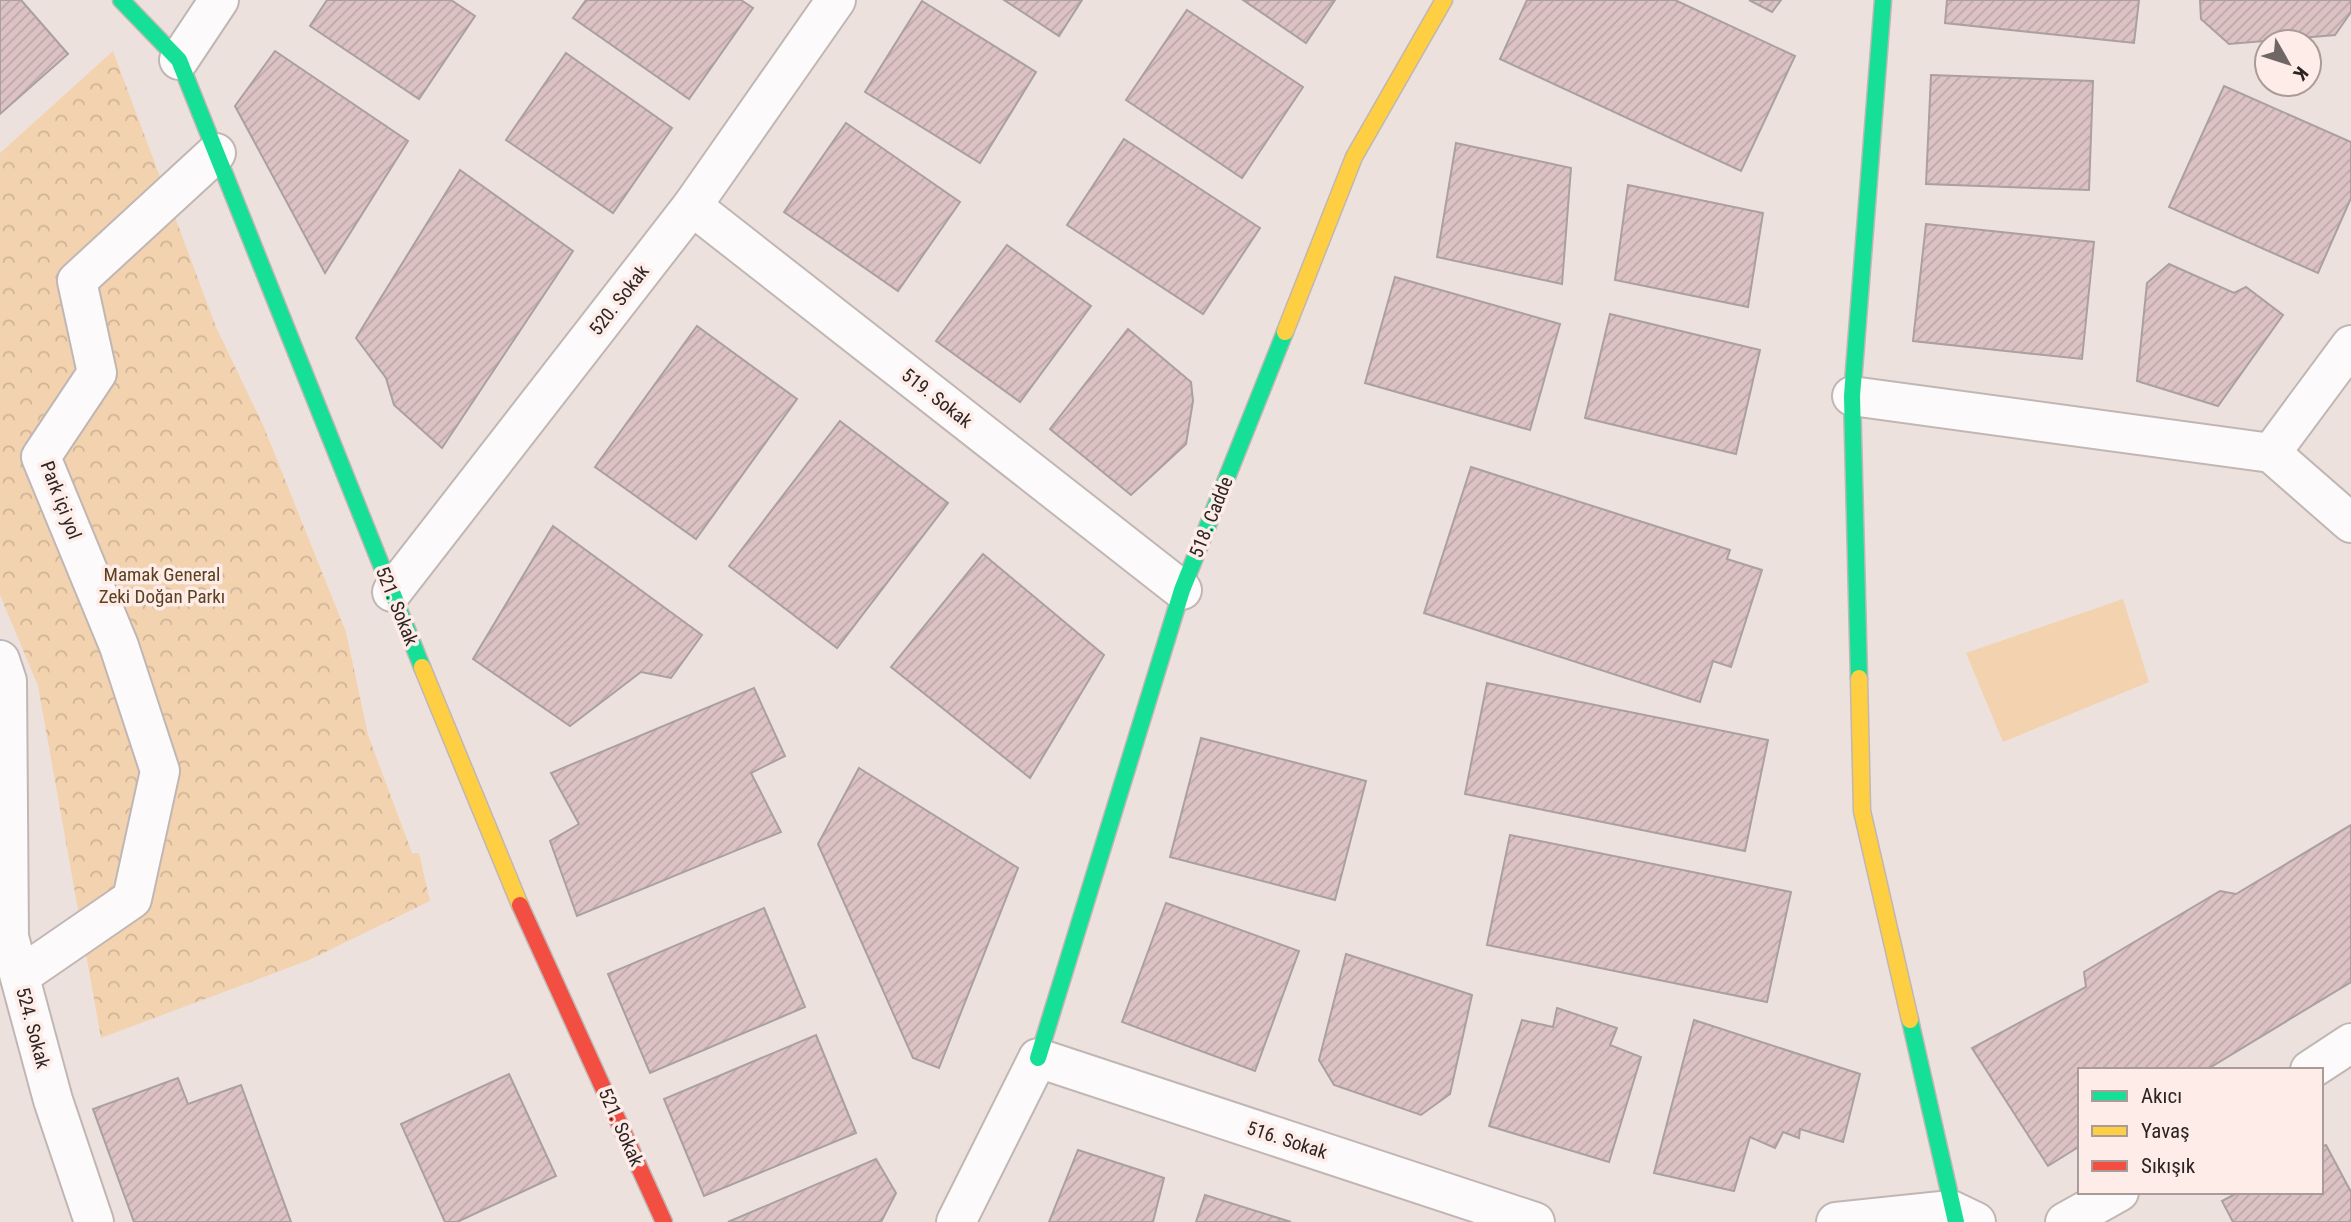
<svg xmlns="http://www.w3.org/2000/svg" width="2351" height="1222" font-family="'Roboto Condensed',sans-serif">
  <style>
    .park { fill: url(#park-crowns) }
    .pitch { fill: #f2d2af }
    .building { fill: url(#building-hatch); stroke: #a9a09f; stroke-width: 2 }
    .lines { fill: none; stroke-linecap: round; stroke-linejoin: round }
    .street-casing { stroke: #c0b7b4; stroke-width: 42 }
    .fast-casing { stroke: #c0b7b4; stroke-width: 19 }
    .slow-casing { stroke: #c0b7b4; stroke-width: 19 }
    .jam-casing { stroke: #c0b7b4; stroke-width: 19 }
    .street { stroke: #fcfafa; stroke-width: 38 }
    .fast { stroke: #16e098; stroke-width: 16 }
    .slow { stroke: #ffcf43; stroke-width: 16 }
    .jam { stroke: #f24e42; stroke-width: 16 }
    .labels { text-anchor: middle; dominant-baseline: central; stroke-width: 7; stroke-linejoin: round; paint-order: stroke }
    .street-label { font-size: 19px; fill: #2c2422; stroke: #fdece7 }
    .park-label { font-size: 19px; fill: #5c411e; stroke: #fdece7 }
  </style>
  <defs>
    <pattern id="park-crowns" width="20" height="18" patternUnits="userSpaceOnUse" patternTransform="scale(1.75)"><rect width="20" height="18" fill="#f2d2af"/><path d="M2 6a3 3 0 1 1 6 0M12 15a3 3 0 1 1 6 0" fill="none" stroke="#d0b496"/></pattern>
    <pattern id="building-hatch" width="6" height="6" patternUnits="userSpaceOnUse" patternTransform="scale(1.75)"><rect width="6" height="6" fill="#dcc2c3"/><path d="M-1 1l2-2M0 6l6-6M5 7l2-2" fill="none" stroke="#bda7a7"/></pattern>
  </defs>
  <rect width="100%" height="100%" fill="#ede1de"/>
  <path class="park" d="M 113,51 L 216,327 L 263,425 L 346,632 L 368,735 L 412,853 L 419,853 L 430,901 L 309,960 L 101,1038 L 38,686 L 0,595 L 0,153 Z"/>
  <path class="pitch" d="M 2123,599 L 2149,682 L 2003,742 L 1966,653 Z"/>
  <g class="building">
    <path d="M 0,0 L 21,0 L 68,54 L 0,114 Z"/>
    <path d="M 327,0 L 451,0 L 475,16 L 419,99 L 310,26 Z"/>
    <path d="M 586,0 L 741,0 L 753,8 L 689,99 L 573,18 Z"/>
    <path d="M 1004,0 L 1082,0 L 1059,36 Z"/>
    <path d="M 1243,0 L 1335,0 L 1306,43 Z"/>
    <path d="M 1527,0 L 1675,0 L 1795,56 L 1741,171 L 1500,59 Z"/>
    <path d="M 1749,0 L 1781,0 L 1772,12 Z"/>
    <path d="M 1947,0 L 2139,0 L 2134,43 L 1945,23 Z"/>
    <path d="M 2200,0 L 2351,0 L 2351,12 L 2335,35 L 2229,44 L 2201,19 Z"/>
    <path d="M 922,1 L 1036,72 L 980,163 L 865,92 Z"/>
    <path d="M 1187,10 L 1303,87 L 1242,178 L 1126,100 Z"/>
    <path d="M 275,51 L 408,141 L 325,273 L 235,106 Z"/>
    <path d="M 566,53 L 672,128 L 613,213 L 506,140 Z"/>
    <path d="M 1931,75 L 2093,81 L 2089,190 L 1926,184 Z"/>
    <path d="M 2224,86 L 2351,142 L 2351,198 L 2318,273 L 2169,207 Z"/>
    <path d="M 846,123 L 960,202 L 898,291 L 784,212 Z"/>
    <path d="M 1124,139 L 1260,228 L 1203,314 L 1067,225 Z"/>
    <path d="M 1456,143 L 1571,168 L 1562,284 L 1437,257 Z"/>
    <path d="M 460,170 L 573,251 L 442,448 L 394,405 L 386,378 L 356,338 Z"/>
    <path d="M 1628,185 L 1763,213 L 1748,307 L 1615,280 Z"/>
    <path d="M 1926,224 L 2094,242 L 2082,359 L 1913,341 Z"/>
    <path d="M 1007,245 L 1091,306 L 1020,402 L 936,341 Z"/>
    <path d="M 2169,264 L 2234,293 L 2246,287 L 2283,315 L 2218,406 L 2137,381 L 2147,283 Z"/>
    <path d="M 1395,277 L 1560,324 L 1530,430 L 1365,383 Z"/>
    <path d="M 1610,314 L 1760,350 L 1736,454 L 1585,418 Z"/>
    <path d="M 697,326 L 797,399 L 696,539 L 595,467 Z"/>
    <path d="M 1128,329 L 1191,382 L 1193,401 L 1186,444 L 1131,495 L 1050,429 Z"/>
    <path d="M 840,421 L 948,503 L 837,648 L 729,566 Z"/>
    <path d="M 1471,467 L 1730,550 L 1727,559 L 1762,570 L 1731,667 L 1713,661 L 1700,702 L 1424,613 Z"/>
    <path d="M 553,526 L 702,635 L 671,678 L 641,672 L 570,726 L 473,659 Z"/>
    <path d="M 983,554 L 1104,655 L 1030,778 L 891,667 Z"/>
    <path d="M 1487,683 L 1768,740 L 1745,851 L 1465,794 Z"/>
    <path d="M 754,688 L 785,756 L 751,773 L 781,832 L 577,916 L 550,841 L 579,824 L 551,773 Z"/>
    <path d="M 1201,738 L 1366,781 L 1335,900 L 1170,857 Z"/>
    <path d="M 859,768 L 1018,868 L 939,1068 L 913,1058 L 818,844 Z"/>
    <path d="M 2351,825 L 2351,982 L 2206,1070 L 2080,1070 L 2080,1146 L 2048,1166 L 1972,1048 L 2086,987 L 2084,972 L 2220,891 L 2236,894 Z"/>
    <path d="M 1510,835 L 1791,892 L 1767,1002 L 1487,945 Z"/>
    <path d="M 1166,903 L 1299,951 L 1255,1071 L 1122,1022 Z"/>
    <path d="M 764,908 L 805,1007 L 650,1073 L 608,974 Z"/>
    <path d="M 1346,954 L 1472,995 L 1450,1094 L 1421,1115 L 1334,1085 L 1319,1060 Z"/>
    <path d="M 1557,1008 L 1617,1028 L 1610,1045 L 1641,1057 L 1609,1162 L 1489,1126 L 1522,1020 L 1553,1027 Z"/>
    <path d="M 1694,1020 L 1860,1074 L 1843,1142 L 1800,1129 L 1799,1138 L 1783,1132 L 1775,1148 L 1750,1137 L 1734,1191 L 1654,1173 Z"/>
    <path d="M 816,1035 L 856,1133 L 704,1196 L 664,1099 Z"/>
    <path d="M 509,1074 L 556,1176 L 457,1222 L 445,1222 L 401,1124 Z"/>
    <path d="M 178,1078 L 188,1104 L 241,1085 L 291,1222 L 134,1222 L 93,1109 Z"/>
    <path d="M 2326,1145 L 2351,1192 L 2351,1222 L 2233,1222 L 2222,1201 L 2239,1192 L 2321,1192 L 2321,1147 Z"/>
    <path d="M 1078,1150 L 1164,1178 L 1153,1222 L 1049,1222 Z"/>
    <path d="M 876,1159 L 896,1193 L 881,1222 L 728,1222 Z"/>
    <path d="M 1205,1195 L 1291,1222 L 1196,1222 Z"/>
  </g>
  <g class="lines">
    <g class="street-casing">
      <g id="street">
        <path d="M 179,60 L 219,0"/>
        <path d="M 692,206 L 1182,590"/>
        <path d="M 1852,396 L 2271,453 L 2351,523"/>
        <path d="M 2271,453 L 2351,345"/>
        <path d="M 392,592 L 692,206 L 836,0"/>
        <path d="M 0,660 L 7,681 L 9,937 L 53,1100 L 94,1222"/>
        <path d="M 20,976 L 132,899 L 160,771 L 119,646 L 41,457 L 97,373 L 77,281 L 216,153"/>
        <path d="M 2310,1070 L 2351,1043"/>
        <path d="M 956,1222 L 1038,1058 L 1535,1222"/>
        <path d="M 1836,1222 L 1951,1210 L 1976,1222"/>
        <path d="M 2065,1222 L 2119,1192"/>
      </g>
    </g>
    <g class="fast-casing">
      <g id="fast">
        <path d="M 121,0 L 179,60 L 422,667"/>
        <path d="M 1859,678 L 1852,396 L 1883,0"/>
        <path d="M 1910,1020 L 1956,1222"/>
        <path d="M 1038,1058 L 1182,590 L 1285,332"/>
      </g>
    </g>
    <g class="slow-casing">
      <g id="slow">
        <path d="M 1285,332 L 1354,157 L 1444,0"/>
        <path d="M 422,667 L 520,905"/>
        <path d="M 1859,678 L 1862,811 L 1910,1020"/>
      </g>
    </g>
    <g class="jam-casing">
      <path id="jam" d="M 520,905 L 664,1222"/>
    </g>
    <use href="#street" class="street"/>
    <use href="#fast" class="fast"/>
    <use href="#slow" class="slow"/>
    <use href="#jam" class="jam"/>
  </g>
  <g class="labels">
    <g class="street-label">
      <text transform="translate(619 300) rotate(-52)">520. Sokak</text>
      <text transform="translate(937 398) rotate(38)">519. Sokak</text>
      <text transform="translate(61 500) rotate(69)">Park içi yol</text>
      <text transform="translate(1211 517) rotate(-68)">518. Cadde</text>
      <text transform="translate(397 606) rotate(68)">521. Sokak</text>
      <text transform="translate(33 1028) rotate(75)">524. Sokak</text>
      <text transform="translate(621 1127) rotate(66)">521. Sokak</text>
      <text transform="translate(1287 1140) rotate(18)">516. Sokak</text>
    </g>
    <g class="park-label">
      <text x="162" y="574">Mamak General<tspan x="162" dy="22">Zeki Doğan Parkı</tspan></text>
    </g>
  </g>
  <rect x="2078" y="1068" width="245" height="126" fill="#fdece7" stroke="#a99c98" stroke-width="2"/>
  <rect x="2092" y="1091" width="35" height="10" fill="#16e098" stroke="#a99c98" stroke-width="2"/>
  <text x="2141" y="1103" font-size="21" fill="#2c2422">Akıcı</text>
  <rect x="2092" y="1126" width="35" height="10" fill="#ffcf43" stroke="#a99c98" stroke-width="2"/>
  <text x="2141" y="1138" font-size="21" fill="#2c2422">Yavaş</text>
  <rect x="2092" y="1161" width="35" height="10" fill="#f24e42" stroke="#a99c98" stroke-width="2"/>
  <text x="2141" y="1173" font-size="21" fill="#2c2422">Sıkışık</text>
  <g transform="translate(2288 63) rotate(129)"><circle r="33" fill="#fdece7" stroke="#a99c98" stroke-width="2"/>
  <path d="M0-5L12 26L0 18L-12 26Z" fill="#706664"/>
  <text y="-10" font-size="19" font-weight="bold" text-anchor="middle" fill="#2c2422">K</text>
  </g>
</svg>
